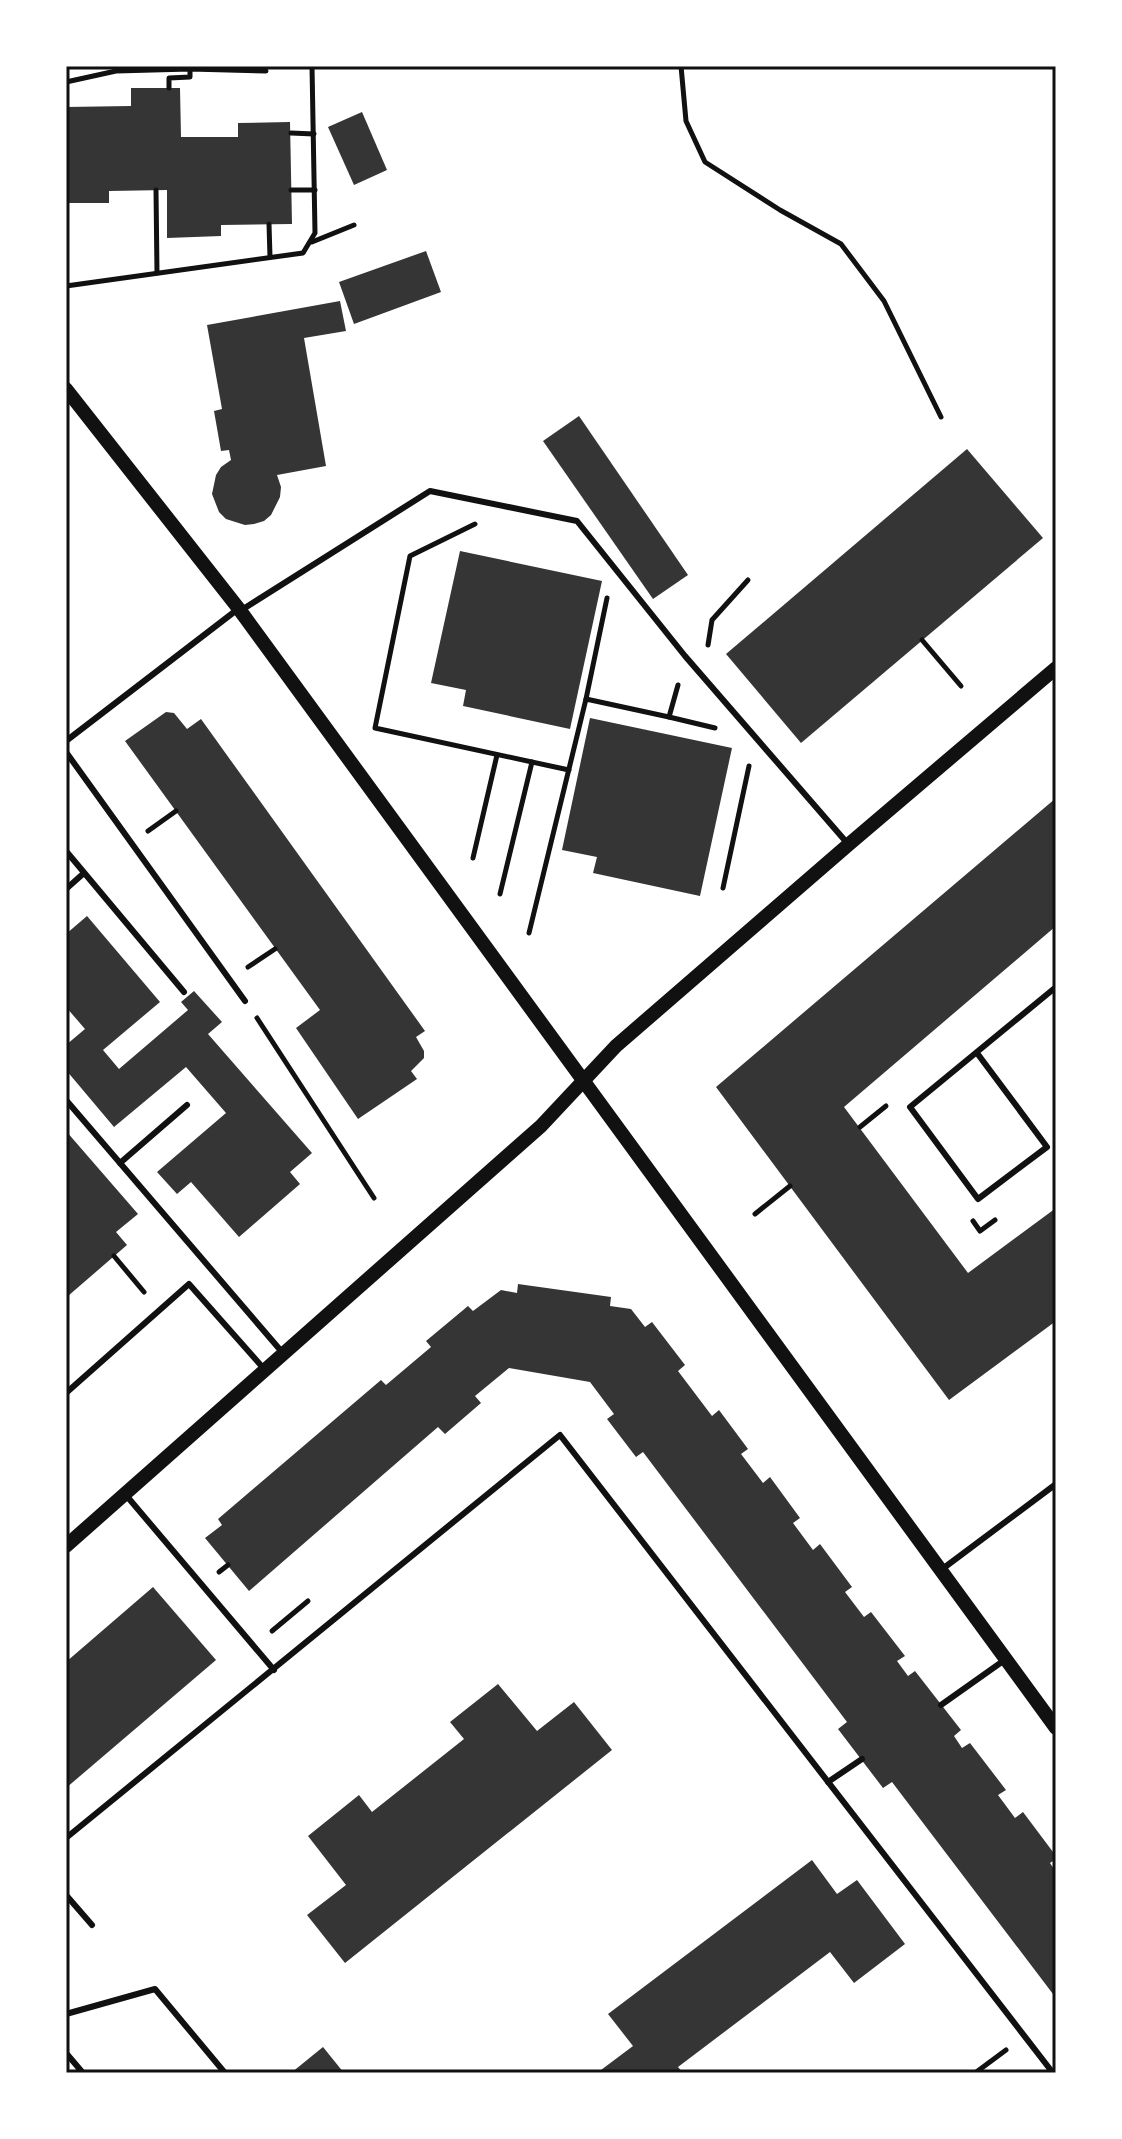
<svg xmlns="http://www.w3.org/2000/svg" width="1122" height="2139" font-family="'Golos Text',sans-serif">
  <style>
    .building { fill: #353535 }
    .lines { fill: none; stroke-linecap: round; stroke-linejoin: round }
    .path { stroke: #111; stroke-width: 5 }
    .service { stroke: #111; stroke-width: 6 }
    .tertiary { stroke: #111; stroke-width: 14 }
    .neatline { fill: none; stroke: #111; stroke-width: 3 }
  </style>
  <rect width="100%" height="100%" fill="#fff"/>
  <g class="building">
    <path d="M 131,88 L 180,88 L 181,137 L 238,137 L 238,123 L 290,122 L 292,224 L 221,225 L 221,236 L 167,238 L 167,190 L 109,191 L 109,203 L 67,203 L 66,107 L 131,106 Z"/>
    <path d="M 362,112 L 387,170 L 354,185 L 328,127 Z"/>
    <path d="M 426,251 L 441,292 L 354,324 L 339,282 Z"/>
    <path d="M 340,301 L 346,331 L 304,338 L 326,466 L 277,475 L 281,487 L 280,497 L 271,515 L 264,521 L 254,524 L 245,525 L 226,519 L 219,512 L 212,494 L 216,475 L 221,467 L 231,460 L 229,450 L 221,451 L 214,411 L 222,409 L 207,325 Z"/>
    <path d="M 579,416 L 688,575 L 653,599 L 543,441 Z"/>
    <path d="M 967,449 L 1043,538 L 801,743 L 726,654 Z"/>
    <path d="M 460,551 L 602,581 L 570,729 L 463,706 L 466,690 L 431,683 Z"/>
    <path d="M 166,712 L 174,713 L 187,729 L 201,719 L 425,1031 L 416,1037 L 424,1051 L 424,1058 L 411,1071 L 417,1079 L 358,1119 L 296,1028 L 320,1010 L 125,741 Z"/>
    <path d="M 590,718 L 732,748 L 700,896 L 593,873 L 597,857 L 562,850 Z"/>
    <path d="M 1056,798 L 1056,926 L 844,1107 L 968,1273 L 1056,1208 L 1056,1321 L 949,1400 L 716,1087 Z"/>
    <path d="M 87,916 L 160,1002 L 103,1050 L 119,1069 L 188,1010 L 181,1002 L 194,991 L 222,1022 L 208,1034 L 312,1153 L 290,1172 L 300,1184 L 239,1237 L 191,1182 L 177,1194 L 157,1172 L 226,1113 L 186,1067 L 114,1127 L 66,1070 L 66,1045 L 85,1029 L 66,1007 L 66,934 Z"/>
    <path d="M 66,1131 L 138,1214 L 116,1232 L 127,1245 L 68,1296 L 66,1294 Z"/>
    <path d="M 518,1284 L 611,1297 L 610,1306 L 631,1309 L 645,1327 L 652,1322 L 685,1365 L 678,1371 L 712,1416 L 719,1410 L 748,1449 L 741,1454 L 763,1483 L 770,1477 L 800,1518 L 793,1523 L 813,1550 L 820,1544 L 852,1587 L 845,1592 L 864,1617 L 871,1612 L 905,1656 L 897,1661 L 908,1676 L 915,1671 L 961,1730 L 954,1736 L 962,1748 L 970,1743 L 1006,1790 L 998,1795 L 1015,1818 L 1023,1812 L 1056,1856 L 1056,1859 L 1050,1863 L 1056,1872 L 1056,1998 L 892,1782 L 883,1788 L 838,1729 L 847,1722 L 643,1452 L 636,1457 L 607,1419 L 614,1414 L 590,1382 L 509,1368 L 475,1396 L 481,1403 L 445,1434 L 438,1427 L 249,1591 L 205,1538 L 222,1525 L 218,1519 L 381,1380 L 386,1385 L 431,1347 L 426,1341 L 468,1306 L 473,1311 L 501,1290 L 517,1293 Z"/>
    <path d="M 153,1587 L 216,1660 L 66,1788 L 66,1662 Z"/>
    <path d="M 498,1684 L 537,1731 L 574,1702 L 612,1750 L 345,1963 L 307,1915 L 346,1885 L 308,1836 L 359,1795 L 372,1812 L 464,1739 L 450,1722 Z"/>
    <path d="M 812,1860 L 837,1894 L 857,1880 L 905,1944 L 854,1983 L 830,1952 L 678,2067 L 683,2073 L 597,2073 L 633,2046 L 608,2014 Z"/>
    <path d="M 323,2047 L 344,2073 L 291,2073 Z"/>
  </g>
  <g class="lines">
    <g class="path">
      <path d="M 681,66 L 686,121 L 705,162 L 780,210 L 841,244 L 884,301 L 941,417"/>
      <path d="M 66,82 L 116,71 L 190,69 L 266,71"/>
      <path d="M 169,88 L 169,78 L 190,77 L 190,69"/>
      <path d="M 291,133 L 314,134"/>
      <path d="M 156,190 L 157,273"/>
      <path d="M 291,190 L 315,190"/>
      <path d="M 269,224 L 270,257"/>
      <path d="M 312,242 L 354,225"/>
      <path d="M 66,286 L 303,253 L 315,233 L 312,66"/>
      <path d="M 475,524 L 410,556 L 375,728 L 569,770"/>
      <path d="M 922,640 L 961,686"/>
      <path d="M 708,645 L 712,620 L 748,580"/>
      <path d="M 586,699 L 607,598"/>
      <path d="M 669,717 L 715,728"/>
      <path d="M 148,831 L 176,811"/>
      <path d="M 473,858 L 497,755"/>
      <path d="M 723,888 L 749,766"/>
      <path d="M 500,894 L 532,762"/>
      <path d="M 529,933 L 586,699 L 669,717 L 678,685"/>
      <path d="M 248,967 L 275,949"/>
      <path d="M 257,1018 L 374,1198"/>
      <path d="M 860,1127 L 886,1106"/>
      <path d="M 755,1214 L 790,1186"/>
      <path d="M 973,1221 L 980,1231 L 995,1220"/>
      <path d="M 114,1256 L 144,1292"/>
      <path d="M 219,1572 L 228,1565"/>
      <path d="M 272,1631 L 308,1601"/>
      <path d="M 975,2073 L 1006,2050"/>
    </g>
    <g class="service">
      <path d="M 240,611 L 430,491 L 577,521 L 685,656 L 848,844"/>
      <path d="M 66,741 L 238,609"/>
      <path d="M 66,752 L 245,1001"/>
      <path d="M 66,851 L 184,992"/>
      <path d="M 66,889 L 84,873"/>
      <path d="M 977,1053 L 1047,1147 L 978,1199 L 910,1107 L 1056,987"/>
      <path d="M 66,1100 L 282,1352"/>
      <path d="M 120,1163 L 187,1105"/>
      <path d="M 66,1393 L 189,1284 L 265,1370"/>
      <path d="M 125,1494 L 274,1670"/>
      <path d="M 941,1570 L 1056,1484"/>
      <path d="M 941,1705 L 1006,1659"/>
      <path d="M 828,1782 L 862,1759"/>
      <path d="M 66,1838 L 560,1435 L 1053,2073"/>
      <path d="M 66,1895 L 92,1925"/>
      <path d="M 66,2014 L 155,1989 L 225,2073"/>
      <path d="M 66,2053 L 83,2073"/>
    </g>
    <g class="tertiary">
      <path d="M 66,389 L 239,609 L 1056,1728"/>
      <path d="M 66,1546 L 541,1126 L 616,1046 L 848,845 L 1056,668"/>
    </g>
  </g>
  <rect width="1122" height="2139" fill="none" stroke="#ffffff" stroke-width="136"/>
  <rect x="68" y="68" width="986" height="2003" class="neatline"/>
</svg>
